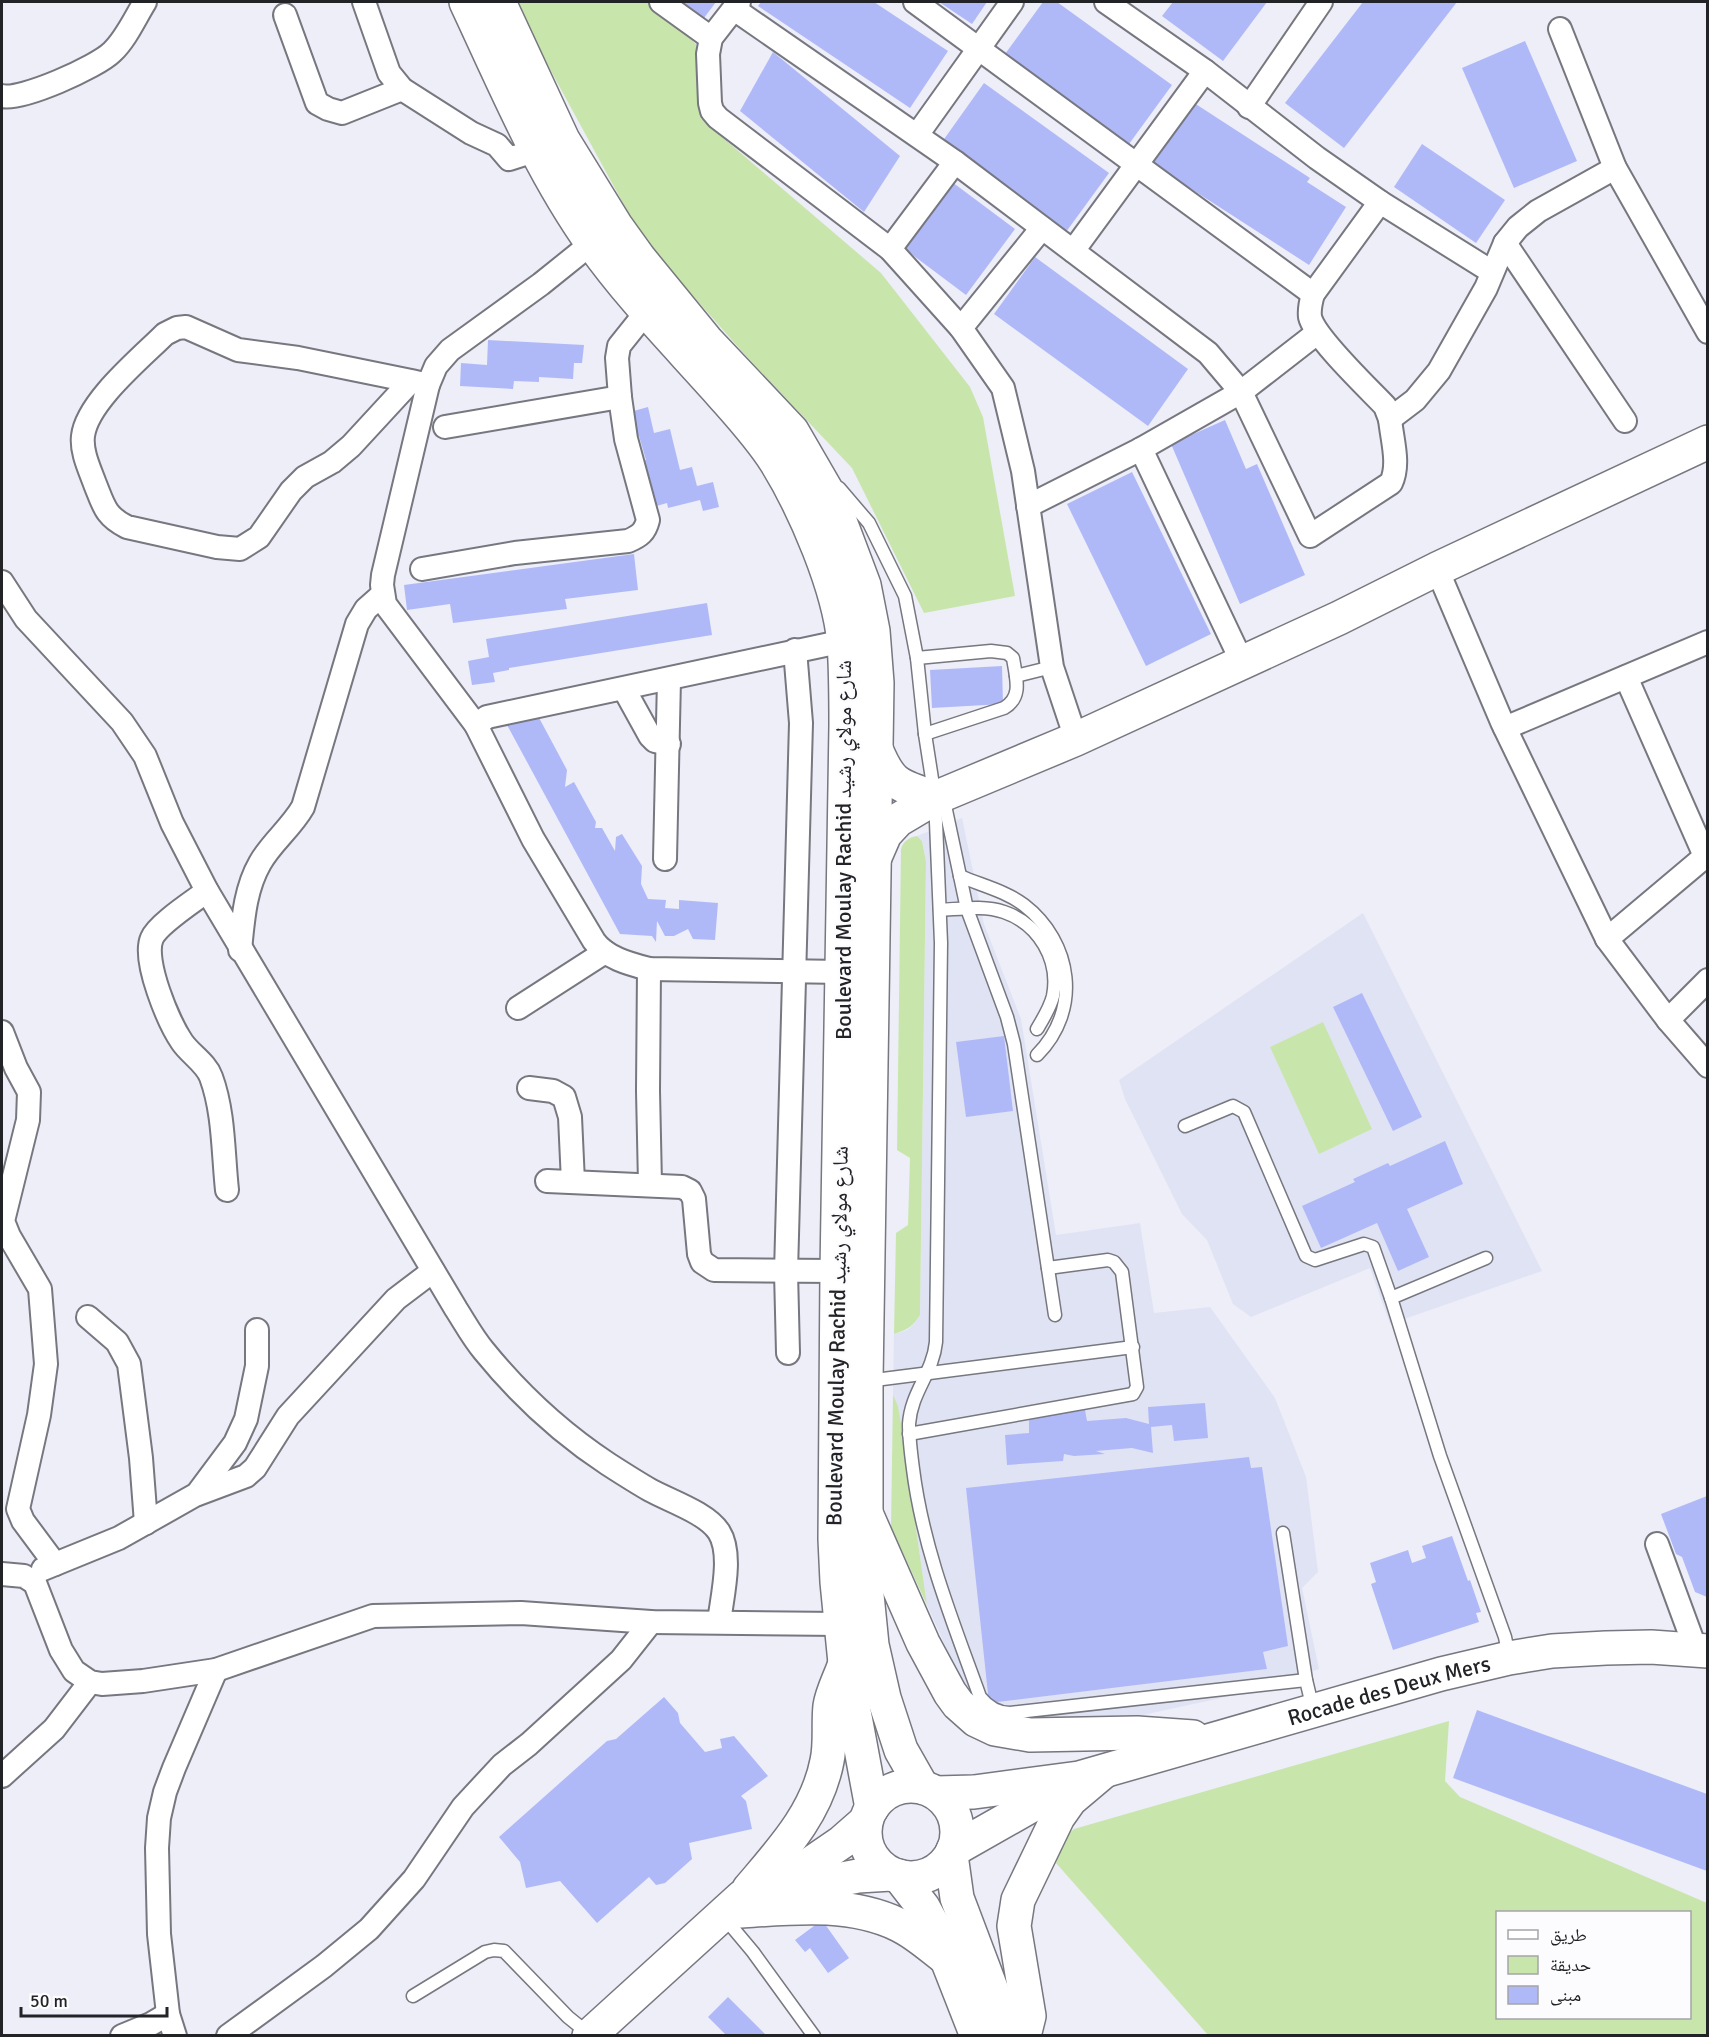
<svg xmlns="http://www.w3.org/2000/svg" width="1709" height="2037" font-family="Signika,'Noto Naskh Arabic',sans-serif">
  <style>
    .built { fill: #e0e3f4 }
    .green { fill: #c8e6ab; fill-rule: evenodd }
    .building { fill: #b0b9f8 }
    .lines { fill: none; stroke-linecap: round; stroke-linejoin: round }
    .lane-casing { stroke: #76777f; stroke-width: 15 }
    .street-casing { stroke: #76777f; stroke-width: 26 }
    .secondary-casing { stroke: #76777f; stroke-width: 36 }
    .primary-casing { stroke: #76777f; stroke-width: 36 }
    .highway-casing { stroke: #76777f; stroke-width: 36 }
    .lane { stroke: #fff; stroke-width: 12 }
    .street { stroke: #fff; stroke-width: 22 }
    .secondary { stroke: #fff; stroke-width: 33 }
    .primary { stroke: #fff; stroke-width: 33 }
    .highway { stroke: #fff; stroke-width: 33 }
    .labels { text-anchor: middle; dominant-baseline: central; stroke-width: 4.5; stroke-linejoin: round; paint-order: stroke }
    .street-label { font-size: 22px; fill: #222326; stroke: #fcfcfe }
  </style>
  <rect width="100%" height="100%" fill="#edeef8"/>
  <g class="built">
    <path d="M 962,818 L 984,924 L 1021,1019 L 1056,1235 L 1140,1223 L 1154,1313 L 1210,1307 L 1275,1398 L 1306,1477 L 1318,1572 L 1302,1588 L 1319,1669 L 1249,1692 L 1110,1722 L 1011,1725 L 971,1703 L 927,1605 L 901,1424 L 893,1395 L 894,1334 L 907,1330 L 914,1324 L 920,1315 L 926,861 L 922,841 L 917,836 Z"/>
    <path d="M 1363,913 L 1542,1271 L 1390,1324 L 1370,1268 L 1251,1317 L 1233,1304 L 1207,1240 L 1182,1214 L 1125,1099 L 1119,1080 Z"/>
  </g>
  <g class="green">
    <path d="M 519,2 L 651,2 L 696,44 L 701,119 L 881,273 L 970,387 L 983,417 L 1015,596 L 924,613 L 852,468 L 746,356 L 642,238 L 539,49 Z"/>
    <path d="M 917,836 L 922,841 L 926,861 L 920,1315 C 913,1327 906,1330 894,1334 L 896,1233 L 908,1225 L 910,1158 L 897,1150 L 901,849 C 903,841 910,837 917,836 Z"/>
    <path d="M 1323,1022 L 1372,1129 L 1319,1154 L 1270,1047 Z"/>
    <path d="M 893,1395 L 898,1406 L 901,1424 L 927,1605 L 891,1527 Z"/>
    <path d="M 1449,1721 L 1445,1781 L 1460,1797 L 1707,1903 L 1707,2035 L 1208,2035 L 1056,1863 L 1067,1835 L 1074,1829 ZM 1498,1912 L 1690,1912 L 1690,2018 L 1498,2018 Z"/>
  </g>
  <g class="building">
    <path d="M 671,2 L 716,2 L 701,22 Z"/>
    <path d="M 761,2 L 874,2 L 948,51 L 910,108 L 758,6 Z"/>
    <path d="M 939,2 L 987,2 L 972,24 Z"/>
    <path d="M 1043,2 L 1057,2 L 1172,85 L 1129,144 L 1005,54 Z"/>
    <path d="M 1173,2 L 1267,2 L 1223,61 L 1162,16 Z"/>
    <path d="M 1363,2 L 1457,2 L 1344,148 L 1285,103 Z"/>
    <path d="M 1525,41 L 1577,161 L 1514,188 L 1462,68 Z"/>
    <path d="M 773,52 L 900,156 L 864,212 L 740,111 Z"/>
    <path d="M 984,83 L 1109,173 L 1066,232 L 942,142 Z"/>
    <path d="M 1188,99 L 1310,178 L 1307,182 L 1346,207 L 1309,265 L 1148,161 Z"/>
    <path d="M 1422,144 L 1505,200 L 1476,243 L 1394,187 Z"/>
    <path d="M 952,182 L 1015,229 L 966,295 L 902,247 Z"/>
    <path d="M 1035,257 L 1188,369 L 1148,426 L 994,314 Z"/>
    <path d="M 488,340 L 584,345 L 582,363 L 574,363 L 573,379 L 539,377 L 539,382 L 514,381 L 513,389 L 460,386 L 461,363 L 487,365 Z"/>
    <path d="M 648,407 L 654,433 L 670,429 L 680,470 L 692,467 L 697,486 L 713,482 L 719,507 L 703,511 L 700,500 L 668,508 L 667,503 L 653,507 L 641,461 L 646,460 L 639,436 L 636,437 L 630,412 Z"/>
    <path d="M 1225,420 L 1246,469 L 1257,464 L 1305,575 L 1240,604 L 1171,444 Z"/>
    <path d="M 1132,472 L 1211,634 L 1146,666 L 1067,504 Z"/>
    <path d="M 634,554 L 638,590 L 565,599 L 567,609 L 453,623 L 450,604 L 407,610 L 404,585 Z"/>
    <path d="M 707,603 L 712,635 L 509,668 L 509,670 L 493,673 L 495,682 L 472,685 L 468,661 L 489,657 L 486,639 Z"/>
    <path d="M 1002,666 L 1003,704 L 932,708 L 930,670 Z"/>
    <path d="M 537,714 L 567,770 L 565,787 L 574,782 L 596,822 L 595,828 L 602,828 L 615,851 L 616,837 L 622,834 L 642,866 L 641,884 L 648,899 L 666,900 L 665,908 L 679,909 L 679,900 L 718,903 L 715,940 L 693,939 L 688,929 L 674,936 L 665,936 L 657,921 L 656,942 L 652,936 L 620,934 L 506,723 L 513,719 L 526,720 Z"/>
    <path d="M 1362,993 L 1422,1117 L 1393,1131 L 1333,1007 Z"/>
    <path d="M 1004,1036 L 1013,1111 L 966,1117 L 956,1042 Z"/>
    <path d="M 1445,1141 L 1463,1184 L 1407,1209 L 1429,1257 L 1398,1271 L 1377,1223 L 1321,1248 L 1302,1206 L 1355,1182 L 1353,1179 L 1388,1163 L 1390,1166 Z"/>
    <path d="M 1205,1403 L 1208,1438 L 1174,1441 L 1172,1425 L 1151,1427 L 1153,1453 L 1132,1448 L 1096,1451 L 1105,1454 L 1074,1456 L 1064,1454 L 1063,1461 L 1007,1465 L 1005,1435 L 1029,1433 L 1029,1414 L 1085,1410 L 1087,1421 L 1126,1418 L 1149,1424 L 1148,1407 Z"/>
    <path d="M 1249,1457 L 1251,1468 L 1262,1467 L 1288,1646 L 1263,1652 L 1267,1669 L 989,1703 L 966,1488 Z"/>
    <path d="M 1707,1496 L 1707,1597 L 1695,1592 L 1682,1557 L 1676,1554 L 1661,1514 Z"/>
    <path d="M 1452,1536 L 1468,1581 L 1470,1580 L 1481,1612 L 1476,1613 L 1479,1622 L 1393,1650 L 1371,1584 L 1376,1582 L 1370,1563 L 1408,1550 L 1412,1563 L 1426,1558 L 1422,1546 Z"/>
    <path d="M 664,1697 L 678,1713 L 680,1723 L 705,1752 L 722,1748 L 720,1739 L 734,1736 L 768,1776 L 741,1796 L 746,1801 L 752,1829 L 689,1843 L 692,1859 L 665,1883 L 656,1885 L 649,1877 L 597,1923 L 560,1881 L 526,1888 L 520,1862 L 499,1837 L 607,1741 L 616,1739 Z"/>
    <path d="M 1477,1710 L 1707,1794 L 1707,1871 L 1453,1778 Z"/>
    <path d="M 822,1920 L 849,1958 L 828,1973 L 810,1948 L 805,1952 L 795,1940 Z"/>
    <path d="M 728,1997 L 767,2036 L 727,2036 L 708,2017 Z"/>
  </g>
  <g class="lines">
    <g class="lane-casing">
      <g id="lane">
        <path d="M 839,488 L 869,523 L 905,596 L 917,658 L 925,734 L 935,798 L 941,943 L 936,1342 C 933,1373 911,1392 909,1424 C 909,1439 911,1454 913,1469 C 923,1549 953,1622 980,1697 C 988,1707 997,1713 1010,1713 L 1306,1680"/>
        <path d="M 917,658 L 991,651 L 1007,653 L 1013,658 C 1016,678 1023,697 1004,708 L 925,734"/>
        <path d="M 1016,676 L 1052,667"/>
        <path d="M 943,796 L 967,909 L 1007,1017 L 1014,1044 L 1055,1315"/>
        <path d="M 960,876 C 980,885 1006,891 1024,905 C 1072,942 1082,1010 1037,1055"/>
        <path d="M 940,910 C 961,909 984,905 1004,912 C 1039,924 1060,960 1053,996 C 1050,1008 1043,1019 1037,1029"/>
        <path d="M 1185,1126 L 1233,1106 L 1244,1112 L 1306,1256 L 1315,1260 L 1364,1244 L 1373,1247 L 1391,1298"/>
        <path d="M 1486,1258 L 1391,1298 L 1440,1456 L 1505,1637 L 1509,1657"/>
        <path d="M 867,1381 L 1133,1347"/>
        <path d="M 909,1434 L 1133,1394 L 1137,1387 L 1122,1272 L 1114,1262 L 1108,1260 L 1048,1268"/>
        <path d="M 1283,1533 L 1306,1680 L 1313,1709"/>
        <path d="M 722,1915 L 753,1952 L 814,2036"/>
        <path d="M 413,1996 L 485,1952 L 494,1950 L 504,1951 L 568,2017 L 589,2034"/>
      </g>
    </g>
    <g class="street-casing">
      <g id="street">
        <path d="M 364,2 L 389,73 L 402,89 L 471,133 L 497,145 L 509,159 L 537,150"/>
        <path d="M 661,2 L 711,38"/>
        <path d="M 739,2 L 711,38 L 708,54 L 710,103 L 712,111 L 718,118 L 890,249 L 961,328 L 1003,388 L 1023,471 L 1052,667 L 1076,739"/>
        <path d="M 915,2 L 1313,294"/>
        <path d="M 1106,2 L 1205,71 L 1317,158 L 1380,202 L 1492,272"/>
        <path d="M 734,9 L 955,162 L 1208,353 L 1241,392 L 1310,536 L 1391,483 C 1400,464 1392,440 1390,419"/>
        <path d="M 285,15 L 317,103 L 328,109 L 342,113 L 402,89"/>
        <path d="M 1560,29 L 1615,168 L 1708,332"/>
        <path d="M 2,96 C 21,101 97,67 112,52 C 126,39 135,18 145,2"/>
        <path d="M 1249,107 L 1321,2"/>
        <path d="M 917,135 L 1012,2"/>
        <path d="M 1380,202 L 1313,294 C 1311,301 1309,309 1310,317 C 1315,338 1368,388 1385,406 L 1390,419 L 1415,400 L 1439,371 L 1486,288 L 1505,243 L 1518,227 L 1538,211 L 1615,168"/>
        <path d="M 592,243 L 541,284 L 450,350 L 436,366 L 428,385 L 383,575 L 382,585 L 385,604 L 476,725 L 533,839 L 594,941 C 606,958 630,964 649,969 L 843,972"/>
        <path d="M 1505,243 L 1625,421"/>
        <path d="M 890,249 L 955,162"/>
        <path d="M 1073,251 L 1205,71"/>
        <path d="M 961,328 L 1042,228"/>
        <path d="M 411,381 L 351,446 L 332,462 L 305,477 L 291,491 L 259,537 L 240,549 L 217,547 L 127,527 C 105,516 104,506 95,484 C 90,470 81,452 83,436 C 87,402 141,358 165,334 L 177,328 L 186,327 L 238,350 L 298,358 L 411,381 L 428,385"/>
        <path d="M 445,427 L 620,397"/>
        <path d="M 1141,449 L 1242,662"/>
        <path d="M 1028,506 L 1141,449 L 1241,392 L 1317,333"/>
        <path d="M 422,569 L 515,553 L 628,541 C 640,536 645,532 648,520 L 626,439 L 620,397 L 617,358 L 619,346 L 647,311"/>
        <path d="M 1437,569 L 1502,722 L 1607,939 L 1668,1020 L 1708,1066"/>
        <path d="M 2,582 L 26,619 L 122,722 L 145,756 L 172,823 L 207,891 L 456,1309 C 465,1323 473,1338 484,1351 C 519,1394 561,1433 608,1464 C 622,1473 636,1482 650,1490 C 670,1501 707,1513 719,1532 C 733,1554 722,1597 719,1622"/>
        <path d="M 1626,677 L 1705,856"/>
        <path d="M 624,689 L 650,736 L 655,741 L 669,744"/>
        <path d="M 476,725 L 487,717 L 844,641"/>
        <path d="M 1505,728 L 1708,642"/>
        <path d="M 665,859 L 669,679"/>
        <path d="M 207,891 C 194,901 158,924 152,938 C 142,960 169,1023 182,1042 C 190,1054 206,1063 211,1077 C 224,1112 223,1153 227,1190"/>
        <path d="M 1607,939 L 1708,854"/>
        <path d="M 240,950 C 243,920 245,889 260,863 C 271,843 291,828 303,807 L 357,624 L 366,609 L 383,594"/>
        <path d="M 649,969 L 648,1091 L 650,1184"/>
        <path d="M 518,1008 L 605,952"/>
        <path d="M 1668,1020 L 1708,980"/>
        <path d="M 2,1032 L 16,1068 L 29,1092 L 28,1120 L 3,1221 L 9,1236 L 40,1289 L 46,1364 L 39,1415 L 18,1509 L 23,1521 L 55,1564"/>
        <path d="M 529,1088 L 553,1091 L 564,1097 L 570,1117 L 573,1182"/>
        <path d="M 547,1181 L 682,1187 L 690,1191 L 694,1199 L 699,1254 L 702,1262 L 714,1270 L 837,1271"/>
        <path d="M 88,1317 L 117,1342 L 129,1364 L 141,1458 L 146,1523"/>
        <path d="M 788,1353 L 786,1272 L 801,723 L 795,650"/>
        <path d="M 198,1494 L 246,1476 L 255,1468 L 288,1416 L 396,1299 L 433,1271"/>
        <path d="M 1657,1544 L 1696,1650"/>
        <path d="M 43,1569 L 119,1538 L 197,1494 L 235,1443 L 246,1419 L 257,1366 L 257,1330"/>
        <path d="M 2,1574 L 24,1576 L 35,1583 L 61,1650 L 74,1671 L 90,1682 L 102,1684 L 143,1681 L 216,1670 L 373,1616 L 521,1613 L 651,1622 L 841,1624"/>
        <path d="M 2,1776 L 54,1729 L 90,1682"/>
        <path d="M 122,2036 L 151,2024 L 168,2014"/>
        <path d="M 175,2036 L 168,2014 L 159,1934 L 157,1848 L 159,1818 L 165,1792 L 174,1768 L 216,1670"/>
        <path d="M 228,2036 L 324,1966 L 369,1929 L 414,1879 L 463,1807 L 502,1765 L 529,1744 L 621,1660 L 651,1622"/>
      </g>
    </g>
    <g class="secondary-casing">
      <g id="secondary">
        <path d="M 876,749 C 891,786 899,785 935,798"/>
        <path d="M 875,857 L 885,834 L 898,820 L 935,798 L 1076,739 L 1339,618 L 1437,569 L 1708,442"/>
      </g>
    </g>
    <g class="primary-casing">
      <g id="primary">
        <path d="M 466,2 C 504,83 540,170 592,243 C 628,294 674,341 716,388 C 736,411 759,435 776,462 C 805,509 839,588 844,643 C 846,670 846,698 846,725 L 837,1271 L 835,1539 L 837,1582 L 845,1663 L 872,1808"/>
        <path d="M 499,2 L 563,140 L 616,226 L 639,258 L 706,340 L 792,431 L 832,500 L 864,585 L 873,631 L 877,683 L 866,1381 L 866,1585 L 872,1645 L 884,1698 L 901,1750 L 922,1787"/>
        <path d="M 951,1855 L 957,1898 L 1009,2036"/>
        <path d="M 899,1876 L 923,1907 L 935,1929 L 977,2036"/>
      </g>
    </g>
    <g class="highway-casing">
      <g id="highway">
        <path d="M 865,1511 L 923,1643 L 950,1693 L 958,1704 L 976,1720 L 995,1729 L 1030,1735 L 1137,1733 L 1193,1737"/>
        <circle cx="911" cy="1832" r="46"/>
        <path id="s1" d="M 936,1793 L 974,1792 L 1079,1778 L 1441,1674 L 1509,1658 L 1552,1651 L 1606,1648 L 1651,1647 L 1708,1651"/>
        <path d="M 953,1850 L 1064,1787"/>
        <path d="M 749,1889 C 782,1850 817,1813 827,1761 C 831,1743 828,1724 830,1706 C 832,1692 841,1676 845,1663"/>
        <path d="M 779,1891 L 858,1876 L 891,1874"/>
        <path d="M 726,1912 C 782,1909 846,1899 899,1925 C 916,1933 932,1948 947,1959"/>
        <path d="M 589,2036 L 742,1897 L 807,1866 L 842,1842 L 866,1821"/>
        <path d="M 1024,2036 L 1029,2016 L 1014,1926 L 1018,1900 L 1058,1817 L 1070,1800 L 1102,1773"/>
      </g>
    </g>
    <use href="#lane" class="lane"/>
    <use href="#street" class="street"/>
    <use href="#secondary" class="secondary"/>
    <use href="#primary" class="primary"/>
    <use href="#highway" class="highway"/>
  </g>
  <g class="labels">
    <g class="street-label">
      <text transform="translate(843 850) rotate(-90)">Boulevard Moulay Rachid شارع مولاي رشيد</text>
      <text transform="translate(837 1336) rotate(-89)">Boulevard Moulay Rachid شارع مولاي رشيد</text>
      <text stroke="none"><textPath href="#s1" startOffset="466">Rocade des Deux Mers</textPath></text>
    </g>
  </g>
  <rect width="1709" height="2037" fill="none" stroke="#222326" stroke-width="6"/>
  <rect x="1496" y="1911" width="195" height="108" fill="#fcfcfe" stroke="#a5a5a8" stroke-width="1.5"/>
  <rect x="1508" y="1930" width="30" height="9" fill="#ffffff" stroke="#a5a5a8" stroke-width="1.5"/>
  <text x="1550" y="1941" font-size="18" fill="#222326">طريق</text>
  <rect x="1508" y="1956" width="30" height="18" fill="#c8e6ab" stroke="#a5a5a8" stroke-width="1.5"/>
  <text x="1550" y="1971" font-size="18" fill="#222326">حديقة</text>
  <rect x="1508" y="1986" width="30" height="18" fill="#b0b9f8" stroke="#a5a5a8" stroke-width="1.5"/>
  <text x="1550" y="2001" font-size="18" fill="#222326">مبنى</text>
  <path d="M21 2007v9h146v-9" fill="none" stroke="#222326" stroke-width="3"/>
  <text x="30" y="2007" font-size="18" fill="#222326" stroke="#fcfcfe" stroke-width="4.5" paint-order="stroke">50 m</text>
</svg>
